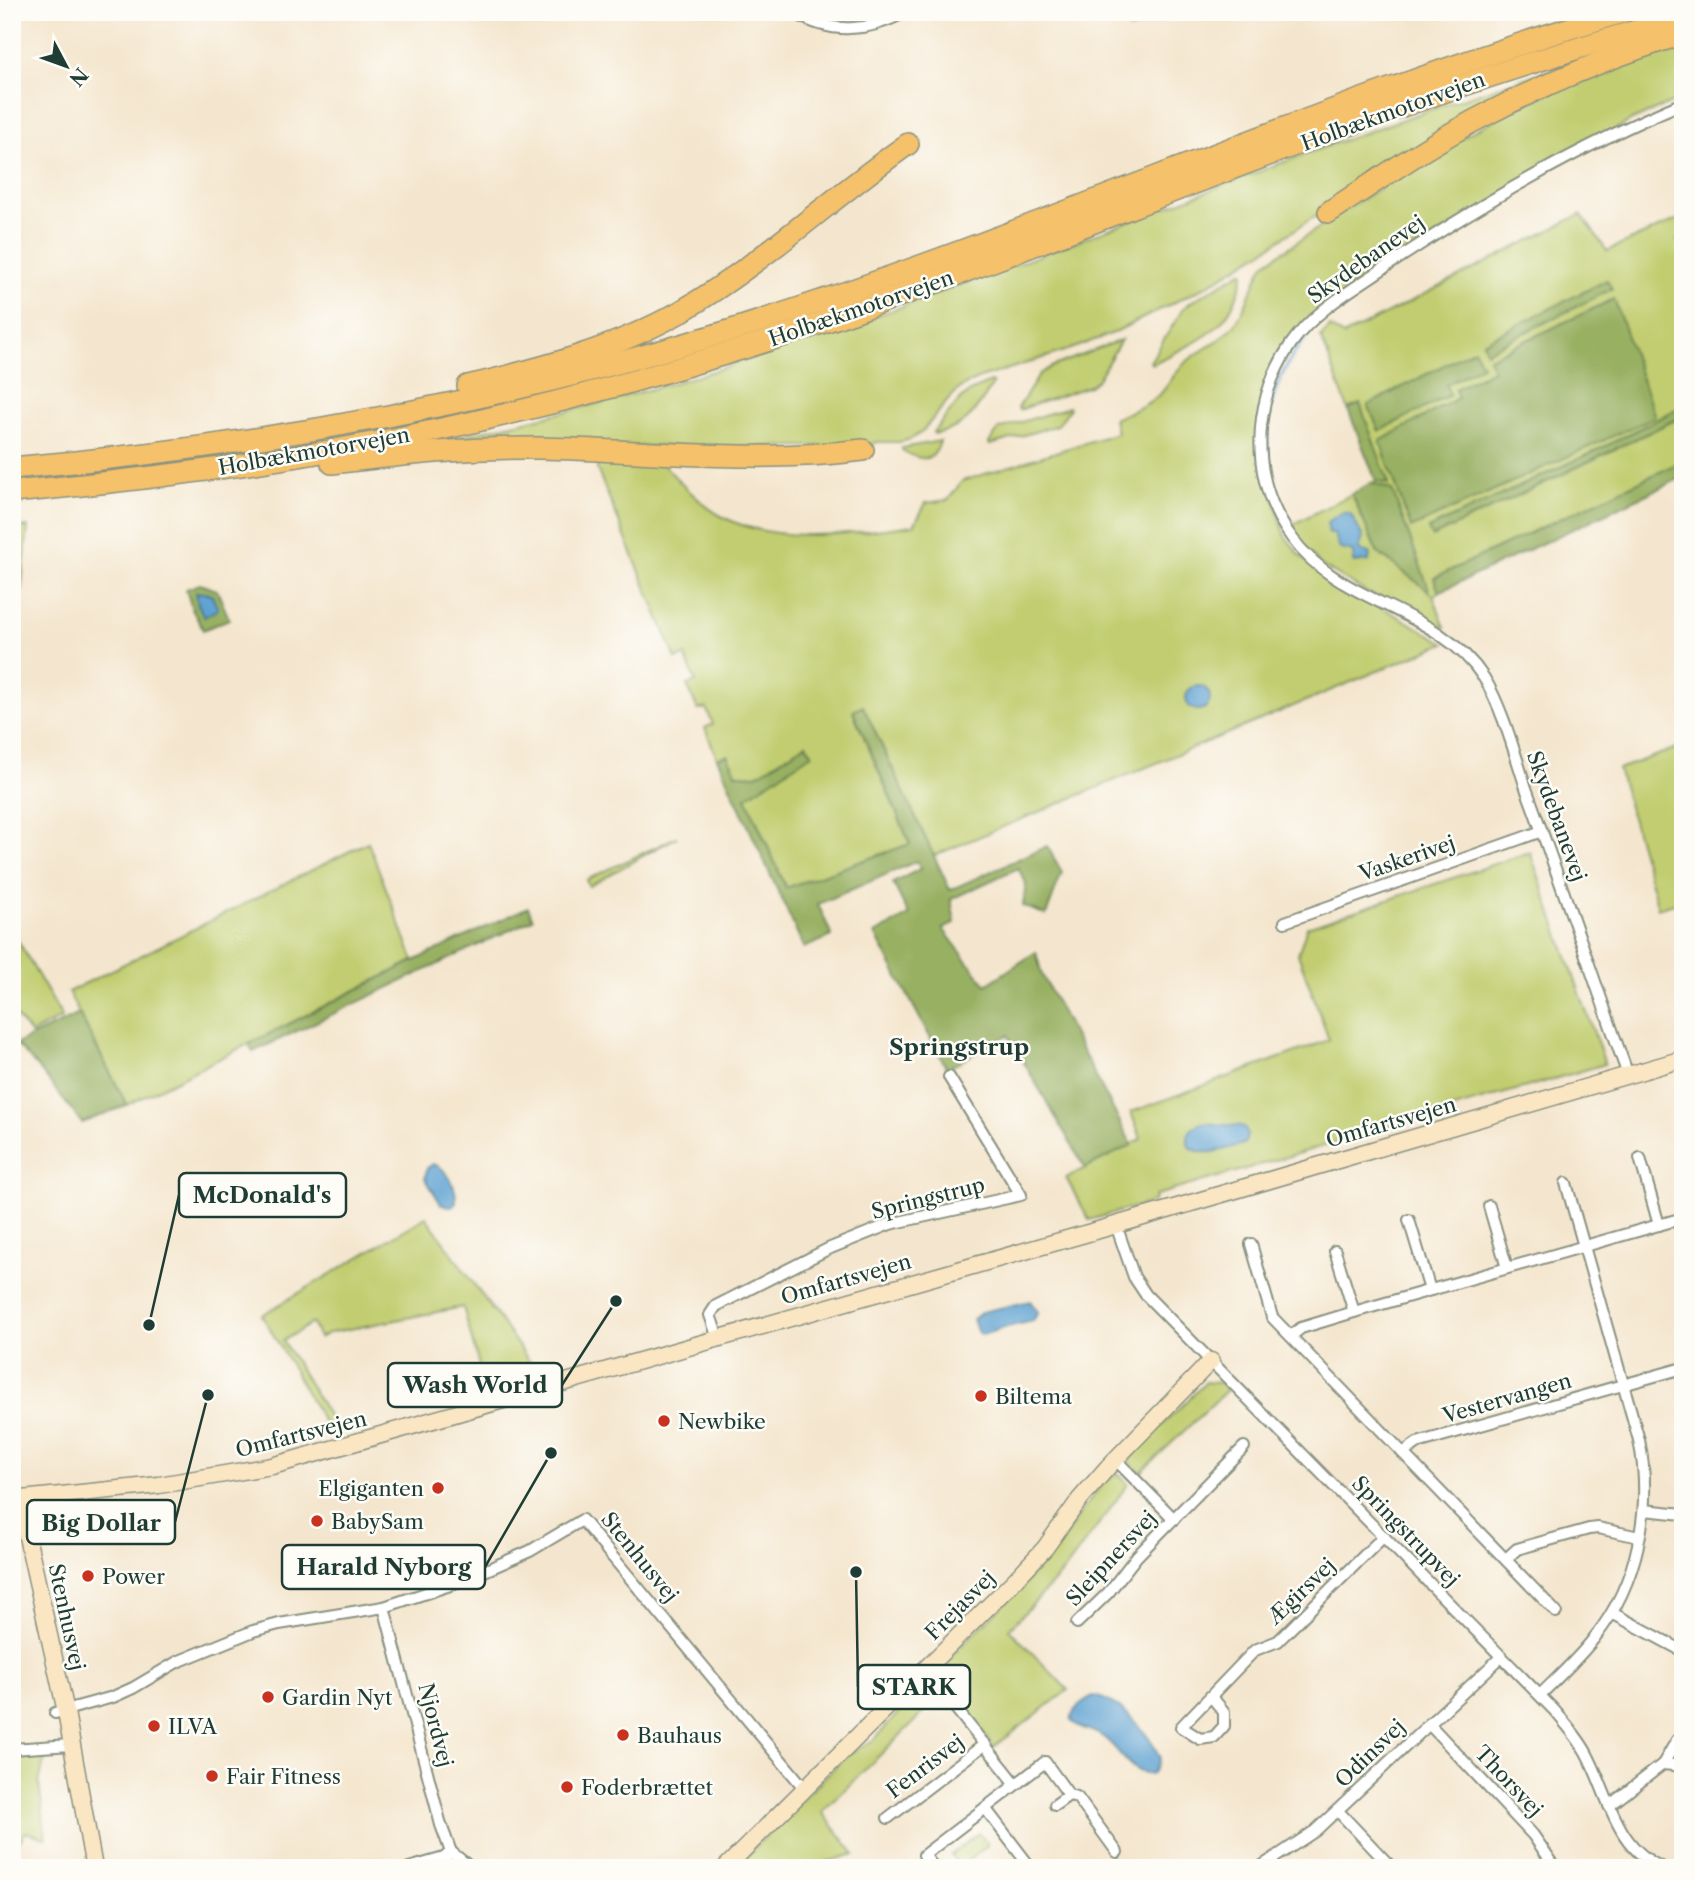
<svg xmlns="http://www.w3.org/2000/svg" width="1695" height="1880" font-family="'Libre Caslon Text',serif">
  <style>
    .green { fill: #c1cd6f; stroke: #708552; stroke-width: 2 }
    .forest { fill: #98b062; stroke: #5c764b; stroke-width: 2 }
    .water { fill: #5ea2d2; stroke: #3e7083; stroke-width: 2 }
    .lines { fill: none; stroke-linecap: round; stroke-linejoin: round }
    .stream { stroke: #5ea2d2; stroke-width: 3.5 }
    .street-casing { stroke: #8a9281; stroke-width: 14 }
    .secondary-casing { stroke: #8a9281; stroke-width: 19 }
    .highway-casing { stroke: #8a9281; stroke-width: 24 }
    .street { stroke: #fff; stroke-width: 10 }
    .secondary { stroke: #fbe6c4; stroke-width: 16 }
    .highway { stroke: #f5c16b; stroke-width: 21 }
    .poi-dot { fill: #c8321e; stroke: #fdfcf7; stroke-width: 2.5 }
    .labels { text-anchor: middle; dominant-baseline: central; stroke-width: 5; stroke-linejoin: round; paint-order: stroke }
    .street-label { font-size: 21px; fill: #1f3d34; stroke: #fdfcf7 }
    .poi-label { font-size: 21px; fill: #1f3d34; stroke: #fdfcf7; text-anchor: start }
    .neighbourhood-label { font-size: 23px; font-weight: bold; fill: #1f3d34; stroke: #fdfcf7 }
    .leader { fill: none; stroke: #1f3d34; stroke-width: 2.5 }
    .callout-dot { fill: #1f3d34; stroke: #fdfcf7; stroke-width: 2.5 }
    .callout { fill: #fdfcf7; stroke: #1f3d34; stroke-width: 2.5 }
    .callout-label { font-size: 23px; text-anchor: middle; font-weight: bold; fill: #1f3d34 }
  </style>
  <rect width="100%" height="100%" fill="#fdfcf7"/>
  <filter id="ink" filterUnits="userSpaceOnUse"><feTurbulence type="fractalNoise" baseFrequency=".0143" numOctaves="2"/><feDisplacementMap in="SourceGraphic" scale="14" xChannelSelector="R" yChannelSelector="G"/><feConvolveMatrix kernelMatrix="1 2 1 2 8 2 1 2 1" color-interpolation-filters="sRGB"/></filter>
  <filter id="wash" filterUnits="userSpaceOnUse"><feTurbulence type="fractalNoise" baseFrequency=".00686" numOctaves="4" result="noise"/><feDisplacementMap in="SourceGraphic" scale="28" xChannelSelector="R" yChannelSelector="G"/><feGaussianBlur stdDeviation="1.57" result="paint"/><feColorMatrix in="noise" values="0 0 0 0 0 0 0 0 0 0 0 0 0 0 0 0 0 1.4 0 .05"/><feComposite in="paint" operator="in"/></filter>
  <g filter="url(#wash)">
    <rect width="100%" height="100%" fill="#f4e6ce"/>
    <g class="green">
      <path d="M 1141,12 L 1189,12 L 1130,29 Z"/>
      <path d="M 1683,43 L 1683,98 L 1632,120 L 1353,285 L 1280,358 L 1257,440 L 1285,536 L 1299,554 L 1316,570 L 1445,643 L 933,856 L 863,707 L 853,712 L 911,844 L 786,888 L 746,797 L 812,753 L 806,744 L 757,775 L 737,774 L 727,755 L 717,758 L 705,728 L 713,724 L 706,708 L 698,710 L 687,685 L 696,682 L 685,656 L 676,659 L 597,469 L 597,459 L 662,463 C 677,479 703,507 723,517 C 778,546 855,533 914,525 L 926,503 L 948,500 L 962,481 L 1117,433 L 1114,419 C 1130,411 1148,406 1161,393 C 1170,384 1175,371 1185,363 C 1202,348 1222,342 1236,323 C 1248,304 1253,283 1264,264 C 1346,210 1427,154 1514,109 C 1568,82 1626,63 1683,43 Z"/>
      <path d="M 1629,44 L 1401,159 L 1260,253 L 1201,289 L 1113,333 L 1071,349 L 977,379 L 961,387 L 948,400 L 922,432 L 911,439 L 900,442 L 878,442 L 863,446 L 406,447 C 526,423 646,394 763,355 C 942,296 1116,225 1292,159 C 1403,118 1516,80 1629,44 Z"/>
      <path d="M 1581,214 L 1607,251 L 1683,217 L 1683,236 L 1677,239 L 1683,254 L 1683,406 L 1606,446 L 1428,530 L 1432,537 L 1683,416 L 1683,461 L 1434,578 L 1439,592 L 1433,595 L 1445,627 L 1422,619 L 1362,590 L 1319,564 L 1289,526 L 1352,494 L 1377,552 L 1429,591 L 1392,490 L 1371,483 L 1376,481 L 1388,484 L 1360,404 L 1348,409 L 1321,337 L 1330,327 L 1343,336 Z"/>
      <path d="M 1242,272 L 1244,273 C 1231,332 1201,339 1152,364 L 1150,362 L 1183,309 L 1192,301 Z"/>
      <path d="M 1121,340 L 1098,379 L 1089,386 L 1019,410 L 1018,408 L 1040,374 L 1051,367 Z"/>
      <path d="M 991,382 L 993,384 C 975,411 969,428 934,434 L 933,432 C 955,408 957,394 991,382 Z"/>
      <path d="M 1069,407 L 1070,408 L 1058,425 L 990,445 L 989,443 L 999,429 Z"/>
      <path d="M 940,441 C 934,464 920,461 902,450 L 902,448 Z"/>
      <path d="M 28,527 L 16,640 L 12,640 L 12,528 Z"/>
      <path d="M 1683,746 L 1683,900 L 1658,908 L 1618,769 Z"/>
      <path d="M 677,837 L 589,886 L 586,880 Z"/>
      <path d="M 368,842 L 414,961 L 127,1105 L 68,992 Z"/>
      <path d="M 1530,852 L 1605,1064 L 1156,1195 L 1153,1202 L 1089,1220 L 1066,1178 L 1141,1139 L 1131,1112 L 1329,1040 L 1298,954 L 1307,927 Z"/>
      <path d="M 12,930 L 62,1017 L 31,1034 L 12,1012 Z"/>
      <path d="M 426,1217 L 534,1368 L 484,1384 L 463,1307 L 329,1333 L 319,1338 L 312,1323 L 283,1341 L 334,1425 L 327,1428 L 262,1315 Z"/>
      <path d="M 1206,1382 L 1221,1383 L 1227,1390 L 1140,1473 L 1129,1462 L 1130,1457 Z"/>
      <path d="M 1118,1473 L 1128,1484 L 1064,1571 L 1009,1629 L 1068,1690 L 994,1747 L 938,1675 L 938,1669 C 983,1624 1032,1581 1070,1529 C 1080,1515 1102,1478 1118,1473 Z"/>
      <path d="M 931,1686 L 940,1696 C 901,1735 861,1773 822,1812 L 855,1854 L 805,1868 L 734,1868 L 846,1756 L 875,1739 L 921,1687 Z"/>
      <path d="M 12,1756 L 45,1757 L 39,1783 L 46,1838 L 26,1832 L 12,1852 Z"/>
      <path d="M 979,1833 L 988,1845 L 960,1867 L 951,1855 Z"/>
    </g>
    <g class="forest">
      <path d="M 1607,280 L 1612,289 L 1486,352 L 1483,342 Z"/>
      <path d="M 1614,299 L 1655,417 L 1411,528 L 1380,441 L 1458,398 L 1455,389 L 1493,370 L 1489,358 Z"/>
      <path d="M 1474,349 L 1482,365 L 1446,385 L 1450,395 L 1379,431 L 1368,405 Z"/>
      <path d="M 1360,404 L 1389,484 L 1376,481 L 1348,409 Z"/>
      <path d="M 1683,406 L 1683,416 L 1432,537 L 1428,529 L 1606,446 Z"/>
      <path d="M 1683,461 L 1683,477 L 1439,592 L 1434,578 Z"/>
      <path d="M 1371,483 L 1392,490 L 1430,592 L 1377,552 L 1352,494 Z"/>
      <path d="M 200,584 L 217,590 L 229,619 L 203,630 L 192,609 L 186,589 Z"/>
      <path d="M 863,706 L 950,890 L 1047,846 L 1062,872 L 1046,915 L 1023,906 L 1026,883 L 1018,868 L 951,899 L 955,923 L 943,929 L 986,985 L 1036,952 L 1042,975 L 1132,1145 L 1085,1168 L 1008,1035 L 947,1069 L 875,934 L 909,915 L 893,883 L 920,869 L 917,861 L 818,904 L 832,936 L 804,948 L 717,758 L 727,755 L 737,774 L 757,775 L 806,744 L 812,754 L 746,797 L 786,888 L 910,844 L 853,711 Z"/>
      <path d="M 528,907 L 533,919 L 253,1052 L 249,1044 L 414,961 Z"/>
      <path d="M 79,1014 L 127,1105 L 82,1123 L 40,1070 L 16,1044 Z"/>
    </g>
    <g class="water">
      <path d="M 1343,512 L 1351,514 L 1363,537 L 1359,550 L 1370,553 L 1369,561 L 1354,563 L 1353,552 L 1340,549 L 1334,534 L 1329,534 L 1327,522 Z"/>
      <path d="M 196,592 L 211,594 L 218,609 L 204,617 L 198,604 Z"/>
      <circle cx="1198" cy="698" r="12"/>
      <path d="M 1202,1123 L 1242,1126 C 1249,1133 1248,1136 1244,1144 C 1226,1148 1202,1160 1188,1145 C 1187,1133 1190,1127 1202,1123 Z"/>
      <path d="M 433,1164 C 448,1168 457,1188 456,1203 L 452,1207 L 441,1204 L 425,1178 L 427,1168 Z"/>
      <path d="M 1030,1301 L 1038,1312 L 1033,1321 L 1007,1327 L 982,1335 L 977,1331 L 973,1319 L 982,1312 Z"/>
      <path d="M 1093,1696 C 1121,1701 1149,1733 1160,1758 L 1156,1769 L 1151,1775 C 1127,1772 1119,1746 1100,1735 C 1090,1729 1078,1729 1071,1720 C 1074,1707 1082,1702 1093,1696 Z"/>
    </g>
    <g class="lines">
      <path class="stream" d="M 1287,516 C 1256,453 1262,393 1305,338"/>
    </g>
  </g>
  <g filter="url(#ink)">
    <g class="lines">
      <g class="street-casing">
        <g id="street">
          <path d="M 794,12 C 830,35 869,32 905,12"/>
          <path d="M 1285,922 L 1542,831"/>
          <path d="M 1628,1075 C 1594,980 1562,885 1527,791 C 1516,758 1502,706 1484,678 C 1437,606 1341,606 1292,538 C 1249,480 1251,403 1291,344 C 1314,311 1352,290 1384,268 C 1479,205 1577,147 1683,103"/>
          <path d="M 1640,1158 L 1659,1225"/>
          <path d="M 1489,1206 L 1507,1268"/>
          <path d="M 1409,1220 L 1430,1290"/>
          <path d="M 1116,1225 L 1134,1277 L 1146,1295 L 1554,1710 C 1566,1724 1578,1737 1587,1754 C 1609,1795 1615,1848 1663,1868"/>
          <path d="M 1251,1244 L 1272,1317 L 1556,1612"/>
          <path d="M 1335,1251 L 1354,1312"/>
          <path d="M 1291,1336 L 1301,1328 L 1354,1312 L 1683,1218"/>
          <path d="M 718,1338 L 710,1315 L 716,1306 L 828,1249 L 890,1224 L 1021,1195 L 949,1077"/>
          <path d="M 1403,1453 L 1417,1443 L 1683,1368"/>
          <path d="M 1115,1459 L 1174,1519"/>
          <path d="M 1644,1510 L 1683,1514"/>
          <path d="M 1506,1559 L 1517,1549 L 1589,1529 L 1598,1528 L 1639,1537"/>
          <path d="M 384,1607 L 441,1825 L 451,1852"/>
          <path d="M 1612,1613 L 1683,1651"/>
          <path d="M 1077,1623 L 1108,1593 L 1137,1556 L 1244,1447"/>
          <path d="M 925,1670 L 1016,1784"/>
          <path d="M 1540,1695 C 1559,1676 1579,1658 1595,1637 C 1638,1583 1653,1507 1639,1440 L 1566,1183"/>
          <path d="M 1211,1696 L 1224,1712 L 1224,1726 L 1214,1737 L 1200,1739 L 1181,1727 L 1255,1650 L 1278,1641 L 1384,1536"/>
          <path d="M 55,1713 L 113,1697 L 133,1688 L 177,1662 L 253,1631 L 279,1624 L 384,1607 L 459,1582 L 530,1551 L 582,1520 L 805,1789"/>
          <path d="M 1429,1724 L 1533,1835 L 1556,1868"/>
          <path d="M 12,1749 L 71,1745"/>
          <path d="M 1663,1764 L 1683,1766"/>
          <path d="M 1055,1805 L 1069,1795"/>
          <path d="M 1609,1806 L 1663,1764 L 1677,1740"/>
          <path d="M 985,1808 L 1031,1868"/>
          <path d="M 1338,1811 L 1392,1868"/>
          <path d="M 888,1818 L 985,1744"/>
          <path d="M 409,1868 L 444,1858 L 451,1852 L 471,1868"/>
          <path d="M 934,1868 L 924,1855 L 1045,1762 L 1069,1795 L 1077,1797 L 1117,1852"/>
          <path d="M 1259,1868 L 1315,1831 L 1501,1657"/>
        </g>
      </g>
      <g class="secondary-casing">
        <g id="secondary">
          <path d="M 12,1500 L 159,1485 L 272,1466 L 1116,1225 L 1683,1059"/>
          <path d="M 13,1500 L 22,1514 L 66,1712 L 94,1868"/>
          <path d="M 725,1868 L 1015,1580 L 1045,1548 L 1080,1499 L 1108,1467 L 1211,1361"/>
        </g>
      </g>
      <g class="highway-casing">
        <g id="highway">
          <path d="M 1329,212 C 1382,178 1433,141 1489,113 C 1551,81 1616,54 1683,34"/>
          <path d="M 468,386 C 540,369 615,349 680,312 C 762,264 831,198 908,144"/>
          <path d="M 332,463 C 401,455 470,447 539,448 C 647,450 755,464 863,450"/>
          <path d="M 12,468 C 257,447 497,403 732,330 C 1033,236 1320,101 1623,12"/>
          <path d="M 12,492 C 120,482 227,469 334,450 C 471,426 608,391 741,349 C 948,285 1146,198 1349,125 C 1459,85 1570,49 1683,17"/>
        </g>
      </g>
      <use href="#street" class="street"/>
      <use href="#secondary" class="secondary"/>
      <use href="#highway" class="highway"/>
    </g>
  </g>
  <g class="poi-dot">
    <circle cx="981" cy="1396" r="7"/>
    <circle cx="664" cy="1421" r="7"/>
    <circle cx="438" cy="1488" r="7"/>
    <circle cx="317" cy="1521" r="7"/>
    <circle cx="88" cy="1576" r="7"/>
    <circle cx="268" cy="1697" r="7"/>
    <circle cx="154" cy="1726" r="7"/>
    <circle cx="623" cy="1735" r="7"/>
    <circle cx="212" cy="1776" r="7"/>
    <circle cx="567" cy="1787" r="7"/>
  </g>
  <g class="labels">
    <g class="street-label">
      <text transform="translate(1393 111) rotate(-20)">Holbækmotorvejen</text>
      <text transform="translate(1366 259) rotate(-35)">Skydebanevej</text>
      <text transform="translate(861 308) rotate(-19)">Holbækmotorvejen</text>
      <text transform="translate(314 451) rotate(-10)">Holbækmotorvejen</text>
      <text transform="translate(1557 816) rotate(70)">Skydebanevej</text>
      <text transform="translate(1407 858) rotate(-19)">Vaskerivej</text>
      <text transform="translate(1391 1122) rotate(-16)">Omfartsvejen</text>
      <text transform="translate(928 1198) rotate(-14)">Springstrup</text>
      <text transform="translate(846 1279) rotate(-16)">Omfartsvejen</text>
      <text transform="translate(1507 1398) rotate(-16)">Vestervangen</text>
      <text transform="translate(301 1434) rotate(-14)">Omfartsvejen</text>
      <text transform="translate(1406 1531) rotate(46)">Springstrupvej</text>
      <text transform="translate(640 1557) rotate(51)">Stenhusvej</text>
      <text transform="translate(1111 1558) rotate(-47)">Sleipnersvej</text>
      <text transform="translate(1301 1591) rotate(-44)">Ægirsvej</text>
      <text transform="translate(960 1605) rotate(-45)">Frejasvej</text>
      <text transform="translate(67 1617) rotate(78)">Stenhusvej</text>
      <text transform="translate(436 1725) rotate(76)">Njordvej</text>
      <text transform="translate(1370 1753) rotate(-44)">Odinsvej</text>
      <text transform="translate(925 1766) rotate(-37)">Fenrisvej</text>
      <text transform="translate(1509 1781) rotate(47)">Thorsvej</text>
    </g>
    <g class="poi-label">
      <text x="995" y="1396">Biltema</text>
      <text x="678" y="1421">Newbike</text>
      <text x="424" y="1488" text-anchor="end">Elgiganten</text>
      <text x="331" y="1521">BabySam</text>
      <text x="102" y="1576">Power</text>
      <text x="282" y="1697">Gardin Nyt</text>
      <text x="168" y="1726">ILVA</text>
      <text x="637" y="1735">Bauhaus</text>
      <text x="226" y="1776">Fair Fitness</text>
      <text x="581" y="1787">Foderbrættet</text>
    </g>
    <g class="neighbourhood-label">
      <text x="959" y="1047">Springstrup</text>
    </g>
  </g>
  <path class="leader" d="M149 1325L179 1195M616 1301L562 1385M208 1395L175 1522M551 1453L485 1567M856 1572L858 1687"/>
  <g class="callout-dot">
    <circle cx="149" cy="1325" r="7"/>
    <circle cx="616" cy="1301" r="7"/>
    <circle cx="208" cy="1395" r="7"/>
    <circle cx="551" cy="1453" r="7"/>
    <circle cx="856" cy="1572" r="7"/>
  </g>
  <g class="callout">
    <rect x="179" y="1173" width="167" height="44" rx="7"/>
    <rect x="388" y="1363" width="174" height="44" rx="7"/>
    <rect x="27" y="1500" width="148" height="44" rx="7"/>
    <rect x="282" y="1545" width="203" height="44" rx="7"/>
    <rect x="858" y="1665" width="112" height="44" rx="7"/>
  </g>
  <g class="callout-label">
    <text x="262" y="1203">McDonald's</text>
    <text x="475" y="1393">Wash World</text>
    <text x="101" y="1531">Big Dollar</text>
    <text x="384" y="1575">Harald Nyborg</text>
    <text x="914" y="1695">STARK</text>
  </g>
  <rect width="1695" height="1880" fill="none" stroke="#fdfcf7" stroke-width="42"/>
  <g transform="translate(66 66) rotate(131)" stroke="#fdfcf7" stroke-width="5" paint-order="stroke">
  <path d="M0-5L12 26L0 18L-12 26Z" fill="#1f3d34"/>
  <text y="-10" font-size="19" font-weight="bold" text-anchor="middle" fill="#1f3d34">N</text>
  </g>
</svg>
